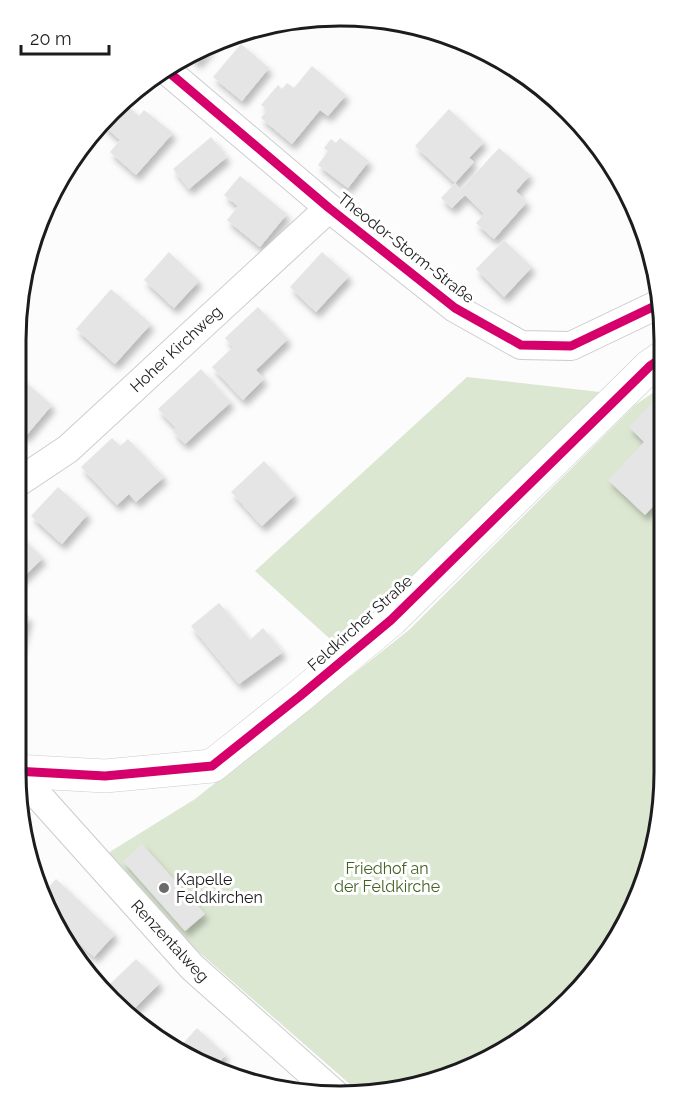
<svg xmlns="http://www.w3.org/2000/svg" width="679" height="1111" font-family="Raleway,sans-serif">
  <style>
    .green { fill: #dce7d2 }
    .building { fill: #e5e5e6; filter: url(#shadow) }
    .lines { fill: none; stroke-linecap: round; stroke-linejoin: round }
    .minor-casing { stroke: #ccccce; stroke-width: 30 }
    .tertiary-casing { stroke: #ccccce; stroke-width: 34 }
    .minor { stroke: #fff; stroke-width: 28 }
    .tertiary { stroke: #fff; stroke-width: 33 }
    .cycleway-casing { stroke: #fff; stroke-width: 13 }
    .cycleway { stroke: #d6006c; stroke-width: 9 }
    .poi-dot { fill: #6a6a6c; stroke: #fff; stroke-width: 2 }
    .labels { text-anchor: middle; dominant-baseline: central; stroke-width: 6; stroke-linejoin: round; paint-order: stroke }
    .street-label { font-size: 16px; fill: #1c1c1e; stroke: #fff }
    .park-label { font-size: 16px; fill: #446224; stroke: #fff }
    .poi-label { font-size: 16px; fill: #1c1c1e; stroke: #fff; text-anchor: start }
    .rim { fill: none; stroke: #1c1c1e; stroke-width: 3 }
  </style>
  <defs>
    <filter id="shadow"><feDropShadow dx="3.5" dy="6" stdDeviation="3" flood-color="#0004"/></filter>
  </defs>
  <rect width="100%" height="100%" fill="#fcfcfd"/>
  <g class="green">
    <path d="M 467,377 L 600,392 L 340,648 L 255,571 Z"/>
    <path d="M 663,386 L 661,814 L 639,895 L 597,969 L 537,1029 L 443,1079 L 360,1093 L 192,946 L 108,853 L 195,799 L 409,630 L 635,405 Z"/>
  </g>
  <g class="building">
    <path d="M 241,44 L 269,68 L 242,101 L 213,77 Z"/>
    <path d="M 213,46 L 197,63 L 189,55 Z"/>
    <path d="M 312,66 L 346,95 L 328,116 L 320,110 L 292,144 L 261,118 L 267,110 L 261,105 L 278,85 L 282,89 L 287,83 L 294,88 Z"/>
    <path d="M 125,104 L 139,116 L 144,110 L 173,133 L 136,175 L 110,152 L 120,140 L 102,124 Z"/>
    <path d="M 449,109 L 484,142 L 469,158 L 474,162 L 455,183 L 415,146 Z"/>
    <path d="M 211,137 L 227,157 L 189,189 L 173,169 Z"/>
    <path d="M 340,138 L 369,161 L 348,188 L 318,165 L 328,151 L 324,148 L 331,139 L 336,143 Z"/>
    <path d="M 499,148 L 530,175 L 516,191 L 527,202 L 494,239 L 476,223 L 484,214 L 465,195 L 452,208 L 441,198 L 455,183 L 460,190 Z"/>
    <path d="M 240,176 L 287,214 L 260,247 L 227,220 L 238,206 L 224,195 Z"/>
    <path d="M 504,240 L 532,267 L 504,297 L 476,269 Z"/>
    <path d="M 169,252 L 199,281 L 174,308 L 144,280 Z"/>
    <path d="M 322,252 L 349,276 L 316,312 L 290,287 Z"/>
    <path d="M 111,289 L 151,324 L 115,364 L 76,329 Z"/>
    <path d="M 258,307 L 288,339 L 256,370 L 264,379 L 243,400 L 212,367 L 233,347 L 225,338 Z"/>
    <path d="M 201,369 L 231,402 L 185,444 L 173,431 L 176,428 L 158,409 Z"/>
    <path d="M 17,375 L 52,405 L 25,437 L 17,430 Z"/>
    <path d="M 663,391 L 663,496 L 645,515 L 608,480 L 644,442 L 629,427 Z"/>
    <path d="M 112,438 L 120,446 L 128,439 L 164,477 L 136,502 L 129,494 L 117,505 L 81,467 Z"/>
    <path d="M 264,461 L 295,495 L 262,526 L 231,492 Z"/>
    <path d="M 58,487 L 88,514 L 62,544 L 31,516 Z"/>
    <path d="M 16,532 L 43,558 L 16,584 Z"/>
    <path d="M 219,603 L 250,640 L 263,628 L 283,652 L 239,684 L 191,626 Z"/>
    <path d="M 16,612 L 29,616 L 16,662 Z"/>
    <path d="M 142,844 L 205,914 L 185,931 L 123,861 Z"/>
    <path d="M 56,879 L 115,934 L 94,957 L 73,937 L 68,942 L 42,894 Z"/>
    <path d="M 136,959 L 160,983 L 135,1008 L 110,984 Z"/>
    <path d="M 197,1028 L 226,1055 L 221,1060 L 240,1080 L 236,1079 L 177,1050 Z"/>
  </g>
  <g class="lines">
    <g class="minor-casing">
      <g id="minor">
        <path d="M 165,69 L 329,208 L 455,308 L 521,345 L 571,346 L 661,303"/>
        <path d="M 17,483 L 68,449 L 329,208"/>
        <path d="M 18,773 L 192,967 L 337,1096"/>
      </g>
    </g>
    <g class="tertiary-casing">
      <path id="tertiary" d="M 15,771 L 105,776 L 212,766 L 300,696 L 391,620 L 650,366 L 663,357"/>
    </g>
    <use href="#minor" class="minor"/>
    <use href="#tertiary" class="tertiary"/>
    <g class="cycleway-casing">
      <g id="cycleway">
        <path d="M 165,69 L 329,208 L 455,308 L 521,345 L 571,346 L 661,303"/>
        <path d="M 15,771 L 105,776 L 212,766 L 300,696 L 391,620 L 650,366 L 663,357"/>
      </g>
    </g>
    <use href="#cycleway" class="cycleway"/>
  </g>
  <circle class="poi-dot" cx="164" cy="888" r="6"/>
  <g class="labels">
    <g class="street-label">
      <text transform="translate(406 248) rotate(38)">Theodor-Storm-Straße</text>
      <text transform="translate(176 349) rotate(-43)">Hoher Kirchweg</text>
      <text transform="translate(360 623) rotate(-42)">Feldkircher Straße</text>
      <text transform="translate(170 941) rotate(47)">Renzentalweg</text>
    </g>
    <g class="park-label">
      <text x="387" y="868">Friedhof an<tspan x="387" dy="18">der Feldkirche</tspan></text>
    </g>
    <g class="poi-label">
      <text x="176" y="879">Kapelle<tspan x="176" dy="18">Feldkirchen</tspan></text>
    </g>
  </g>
  <path d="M0 0H679V1111H0ZM340 26H340A314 314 0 0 1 654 340V772A314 314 0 0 1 340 1086H340A314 314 0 0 1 26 772V340A314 314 0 0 1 340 26Z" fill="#fff" fill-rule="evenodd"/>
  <path class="rim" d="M340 26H340A314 314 0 0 1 654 340V772A314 314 0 0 1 340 1086H340A314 314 0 0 1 26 772V340A314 314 0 0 1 340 26Z"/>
  <path d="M21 45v9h88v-9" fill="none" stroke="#1c1c1e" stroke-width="3"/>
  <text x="30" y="45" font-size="18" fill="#1c1c1e" stroke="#ffffff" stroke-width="4.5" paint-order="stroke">20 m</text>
</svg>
